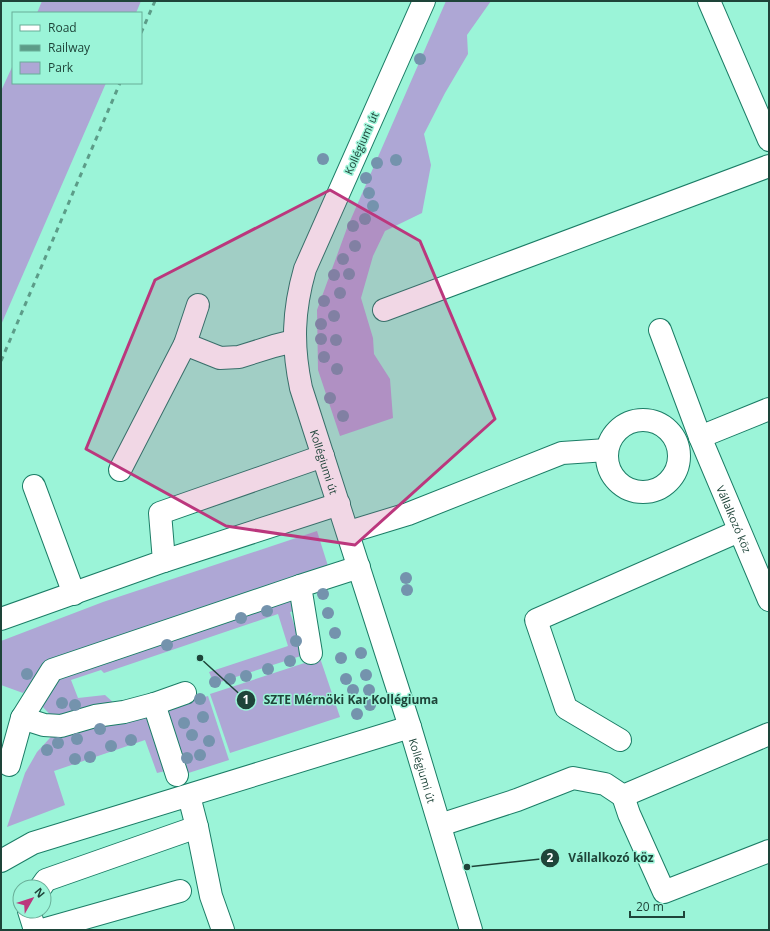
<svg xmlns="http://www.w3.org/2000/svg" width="770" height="931" font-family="'Open Sans',sans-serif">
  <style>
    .green { fill: #aea7d5 }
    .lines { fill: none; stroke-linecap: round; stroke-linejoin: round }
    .minor-casing { stroke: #1b7d66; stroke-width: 24 }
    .minor { stroke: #fff; stroke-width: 22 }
    .rail { stroke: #5c9c88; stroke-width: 3; stroke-dasharray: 5 5; stroke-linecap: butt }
    .tree { fill: #7493ad }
    .marked { fill: #bb377d; fill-opacity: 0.2; stroke: #bb377d; stroke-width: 3; stroke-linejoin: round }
    .labels { text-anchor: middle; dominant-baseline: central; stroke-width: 3; stroke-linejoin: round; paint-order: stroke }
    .street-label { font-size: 11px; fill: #1e4439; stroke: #9bf4d8 }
    .leader { fill: none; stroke: #1e4439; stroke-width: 1.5 }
    .callout-dot { fill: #1e4439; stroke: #9bf4d8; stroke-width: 1.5 }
    .mark-label { font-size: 12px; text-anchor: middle; font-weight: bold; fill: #fff }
    .callout-label { font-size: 12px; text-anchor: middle; font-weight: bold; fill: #1e4439; stroke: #9bf4d8; stroke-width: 3; stroke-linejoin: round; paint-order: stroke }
  </style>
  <rect width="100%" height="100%" fill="#9bf4d8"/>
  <g class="green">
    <path d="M 42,1 L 141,1 L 136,13 L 37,13 Z"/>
    <path d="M 446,1 L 491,1 L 467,35 L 468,54 L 445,93 L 424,134 L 431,165 L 422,213 L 385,231 L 373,256 L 361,298 L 373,338 L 374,354 L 390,379 L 393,418 L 340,436 L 318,370 L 317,310 L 347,228 Z"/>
    <path d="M 13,65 L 13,83 L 106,83 L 1,325 L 1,91 Z"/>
    <path d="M 317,531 L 328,566 L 47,663 L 23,693 L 1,685 L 1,641 L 103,602 Z"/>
    <path d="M 300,586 L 298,610 L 290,612 L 304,655 L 214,684 L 209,672 L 288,646 L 278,614 L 104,673 L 101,670 L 71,680 L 78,698 L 105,695 L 124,712 L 154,704 L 174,769 L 157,773 L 145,740 L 54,771 L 65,805 L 7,827 L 25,773 L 37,752 L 61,726 L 40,704 L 52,670 Z"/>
    <path d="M 320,658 L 340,717 L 230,753 L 210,694 Z"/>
    <path d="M 208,696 L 229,760 L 179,776 L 159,711 Z"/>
  </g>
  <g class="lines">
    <g class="minor-casing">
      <g id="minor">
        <path id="s1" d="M 424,1 L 305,269 C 293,311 292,345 301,388 L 410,727 L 471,930"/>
        <path d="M 709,1 L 769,140"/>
        <path d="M 384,310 L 769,166"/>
        <path id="s2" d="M 660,330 L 700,437 L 769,600"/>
        <path d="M 185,344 L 220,358 L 239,357 L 274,346 L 294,341"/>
        <circle cx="643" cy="456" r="36"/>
        <path d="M 700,437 L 769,409"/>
        <path d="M 120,470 L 185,344 L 198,305"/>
        <path d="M 34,486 L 74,594"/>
        <path d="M 349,532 L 408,514 L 562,453 L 607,450"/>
        <path d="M 164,561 L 339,504"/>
        <path d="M 1,619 L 164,561 L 160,513 L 323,456"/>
        <path d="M 311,653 L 300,586 L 359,567"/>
        <path d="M 154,704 L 124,712 L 95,716 L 61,726 L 44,725 L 22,718 L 52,670 L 300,586"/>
        <path d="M 620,740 L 566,708 L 536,620 L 739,531"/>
        <path d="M 9,765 L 22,718"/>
        <path d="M 177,775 L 154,704 L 185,693"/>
        <path d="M 189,796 L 197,827 L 211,896 L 223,930"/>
        <path d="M 623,796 L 629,814 L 664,892 L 769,851"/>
        <path d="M 440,825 L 517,800 L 573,778 L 605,784 L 623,796 L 769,734"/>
        <path d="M 1,861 L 33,843 L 410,727"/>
        <path d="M 41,887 L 46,880 L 197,827"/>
        <path d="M 29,911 L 35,930"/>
        <path d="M 42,930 L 180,891"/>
      </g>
    </g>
    <use href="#minor" class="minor"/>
    <g class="rail">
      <path d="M 141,33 L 155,1"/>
      <path d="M 1,361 L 120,83"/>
    </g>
  </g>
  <g class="tree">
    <circle cx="420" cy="59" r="6"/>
    <circle cx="323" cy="159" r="6"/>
    <circle cx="396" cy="160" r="6"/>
    <circle cx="377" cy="163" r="6"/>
    <circle cx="366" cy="178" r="6"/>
    <circle cx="369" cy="193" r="6"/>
    <circle cx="373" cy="206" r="6"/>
    <circle cx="365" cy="219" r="6"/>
    <circle cx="353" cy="226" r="6"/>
    <circle cx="355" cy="246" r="6"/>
    <circle cx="343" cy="259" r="6"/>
    <circle cx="349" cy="274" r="6"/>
    <circle cx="334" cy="275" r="6"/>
    <circle cx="340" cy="293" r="6"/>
    <circle cx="324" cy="301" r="6"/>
    <circle cx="334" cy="316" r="6"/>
    <circle cx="321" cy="324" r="6"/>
    <circle cx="321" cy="339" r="6"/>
    <circle cx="336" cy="340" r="6"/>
    <circle cx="324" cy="357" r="6"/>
    <circle cx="337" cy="369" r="6"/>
    <circle cx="330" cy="398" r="6"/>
    <circle cx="343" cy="416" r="6"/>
    <circle cx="406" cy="578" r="6"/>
    <circle cx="407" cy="590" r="6"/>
    <circle cx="323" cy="594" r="6"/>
    <circle cx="267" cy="611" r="6"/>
    <circle cx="328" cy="613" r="6"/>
    <circle cx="241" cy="618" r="6"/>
    <circle cx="335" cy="633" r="6"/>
    <circle cx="296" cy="641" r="6"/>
    <circle cx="167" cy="645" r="6"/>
    <circle cx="361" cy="653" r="6"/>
    <circle cx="341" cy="658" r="6"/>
    <circle cx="290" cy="661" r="6"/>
    <circle cx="268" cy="669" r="6"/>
    <circle cx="27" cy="674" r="6"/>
    <circle cx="366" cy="675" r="6"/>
    <circle cx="246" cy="676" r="6"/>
    <circle cx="230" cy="679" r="6"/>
    <circle cx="346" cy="679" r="6"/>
    <circle cx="215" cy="682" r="6"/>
    <circle cx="353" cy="690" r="6"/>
    <circle cx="369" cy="690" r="6"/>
    <circle cx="200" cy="699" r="6"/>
    <circle cx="62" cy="703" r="6"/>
    <circle cx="75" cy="705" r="6"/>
    <circle cx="370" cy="705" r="6"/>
    <circle cx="357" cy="714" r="6"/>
    <circle cx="203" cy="717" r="6"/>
    <circle cx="184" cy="723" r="6"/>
    <circle cx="100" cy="729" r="6"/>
    <circle cx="192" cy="735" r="6"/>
    <circle cx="77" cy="739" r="6"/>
    <circle cx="131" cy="740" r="6"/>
    <circle cx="209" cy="741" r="6"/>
    <circle cx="58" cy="743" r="6"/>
    <circle cx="111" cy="746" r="6"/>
    <circle cx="47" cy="750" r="6"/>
    <circle cx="200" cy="755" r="6"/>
    <circle cx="90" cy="757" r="6"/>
    <circle cx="187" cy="758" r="6"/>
    <circle cx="75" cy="759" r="6"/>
  </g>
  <path class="marked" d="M 330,190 L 420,241 L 495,419 L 355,545 L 226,526 L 86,449 L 155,280 Z"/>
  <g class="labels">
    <g class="street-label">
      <text transform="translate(361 143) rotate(-66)">Kollégiumi út</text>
      <text stroke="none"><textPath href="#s1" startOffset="491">Kollégiumi út</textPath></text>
      <text stroke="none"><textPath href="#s2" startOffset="203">Vállalkozó köz</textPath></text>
      <text stroke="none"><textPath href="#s1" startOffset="815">Kollégiumi út</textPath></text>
    </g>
  </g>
  <path class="leader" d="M200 658L246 700M467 867L550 858"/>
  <g class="callout-dot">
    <circle cx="200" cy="658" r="4"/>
    <circle cx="467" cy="867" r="4"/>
    <circle cx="246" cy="700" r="10"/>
    <circle cx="550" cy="858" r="10"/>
  </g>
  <g class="mark-label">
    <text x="246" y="704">1</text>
    <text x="550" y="862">2</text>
  </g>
  <g class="callout-label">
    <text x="351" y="704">SZTE Mérnöki Kar Kollégiuma</text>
    <text x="611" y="862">Vállalkozó köz</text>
  </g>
  <rect width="770" height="931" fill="none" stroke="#1e4439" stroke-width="4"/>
  <rect x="12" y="12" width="130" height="72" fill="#9bf4d8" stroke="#69ae98"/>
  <rect x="20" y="25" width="20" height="6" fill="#ffffff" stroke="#69ae98"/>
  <text x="48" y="32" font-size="12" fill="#1e4439">Road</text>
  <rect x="20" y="45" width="20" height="6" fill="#5c9c88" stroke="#69ae98"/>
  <text x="48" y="52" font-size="12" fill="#1e4439">Railway</text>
  <rect x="20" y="62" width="20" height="12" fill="#aea7d5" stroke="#69ae98"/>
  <text x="48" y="72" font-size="12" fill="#1e4439">Park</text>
  <g transform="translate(32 899) rotate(51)"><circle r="19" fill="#9bf4d8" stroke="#69ae98"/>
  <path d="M0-3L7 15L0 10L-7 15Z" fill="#bb377d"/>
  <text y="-6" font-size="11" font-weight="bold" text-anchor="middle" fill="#1e4439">N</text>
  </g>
  <path d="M630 911v6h54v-6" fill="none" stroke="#1e4439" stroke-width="2"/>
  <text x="636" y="911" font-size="12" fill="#1e4439" stroke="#9bf4d8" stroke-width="3" paint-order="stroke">20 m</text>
</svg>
